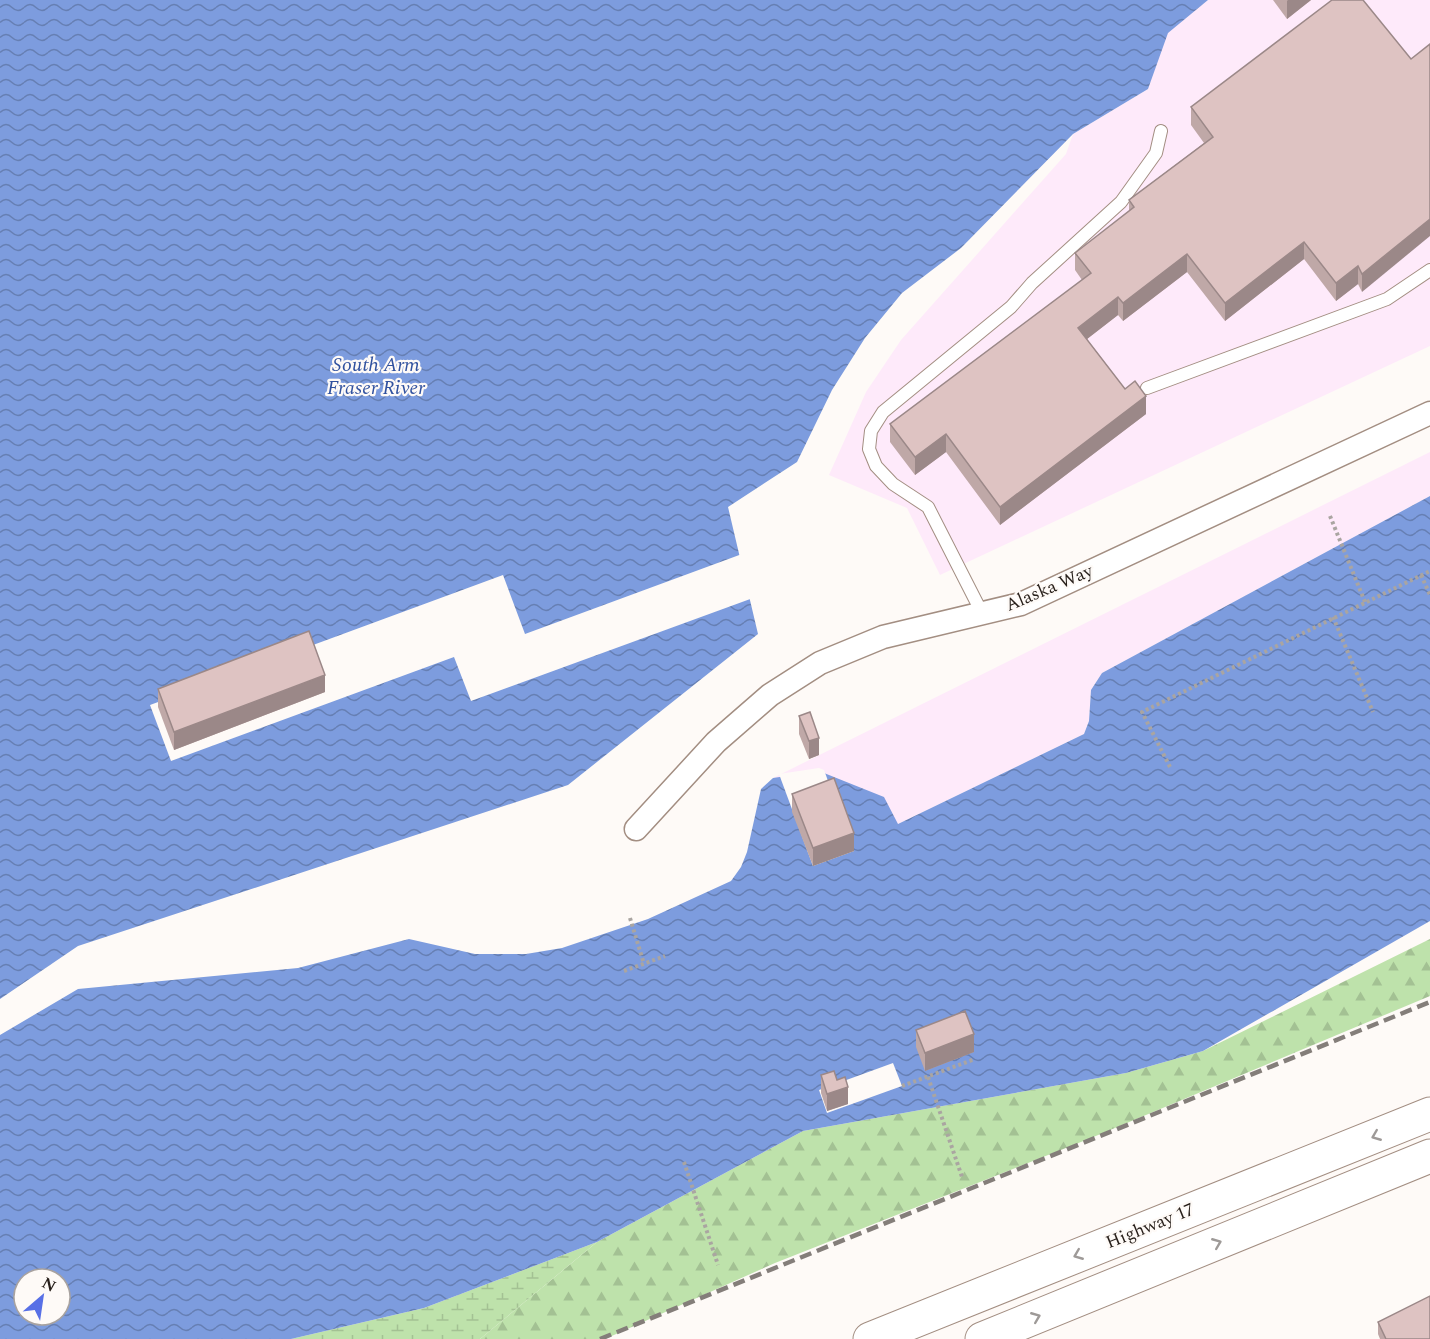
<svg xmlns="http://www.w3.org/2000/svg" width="1430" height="1339" font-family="Spectral,serif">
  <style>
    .industrial { fill: #feeafa }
    .forest { fill: url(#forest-firs) }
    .wetland { fill: url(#wetland-marsh) }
    .water { fill: url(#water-waves); fill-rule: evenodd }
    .pier { fill: #fefaf7 }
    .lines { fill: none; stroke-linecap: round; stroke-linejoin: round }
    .lane-casing { stroke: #a38e82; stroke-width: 14 }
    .street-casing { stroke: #a38e82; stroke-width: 25 }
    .highway-casing { stroke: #a38e82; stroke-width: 35 }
    .path { stroke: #aaa5a1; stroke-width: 4; stroke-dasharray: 3 3; stroke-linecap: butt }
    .lane { stroke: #fff; stroke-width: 12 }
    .street { stroke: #fff; stroke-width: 22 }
    .highway { stroke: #fff; stroke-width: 33 }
    .rail { stroke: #847e7a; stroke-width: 4.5; stroke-dasharray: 12 6; stroke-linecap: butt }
    .wall { fill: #bfa8a7 }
    .shaded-wall { fill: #9b8888 }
    .building { fill: #dec3c2; stroke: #9b8888; stroke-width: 1.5 }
    .oneway { stroke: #9e9a98 }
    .labels { text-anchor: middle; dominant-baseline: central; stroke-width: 4.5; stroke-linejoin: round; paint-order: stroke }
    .street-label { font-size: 18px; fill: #271f1a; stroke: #fefaf7 }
    .water-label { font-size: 20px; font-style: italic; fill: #30519f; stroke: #fefaf7 }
  </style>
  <defs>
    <pattern id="forest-firs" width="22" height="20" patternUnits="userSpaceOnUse" patternTransform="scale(1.5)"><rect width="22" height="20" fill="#bee2ab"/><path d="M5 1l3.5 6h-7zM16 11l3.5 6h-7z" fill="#a3c193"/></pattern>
    <pattern id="wetland-marsh" width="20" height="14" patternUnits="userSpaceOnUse" patternTransform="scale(1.5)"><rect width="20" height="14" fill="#bee2ab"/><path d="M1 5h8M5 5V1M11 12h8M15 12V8" fill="none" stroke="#a3c193"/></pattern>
    <pattern id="water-waves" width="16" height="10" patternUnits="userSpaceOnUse" patternTransform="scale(1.5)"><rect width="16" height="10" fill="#7d9cde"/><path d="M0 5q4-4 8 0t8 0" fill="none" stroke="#667fb3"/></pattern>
  </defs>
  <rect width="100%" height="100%" fill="#fefaf7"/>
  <g class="industrial">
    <path d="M 1208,0 L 1430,0 L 1430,346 L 940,575 L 907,508 L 829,475 L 866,392 L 901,340 L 1066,154 L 1073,134 L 1148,89 L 1167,33 Z"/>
    <path d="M 1430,452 L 1430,496 L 1102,673 L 1091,690 L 1089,721 L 1084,734 L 898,824 L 773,778 Z"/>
  </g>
  <path class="forest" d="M 1430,939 L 1430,996 L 1091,1138 L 775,1263 L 605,1339 L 480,1339 L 597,1242 L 803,1131 L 1126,1073 L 1203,1051 Z"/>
  <path class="wetland" d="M 597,1242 L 480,1339 L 291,1339 L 424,1308 Z"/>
  <g class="water">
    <path d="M 0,0 L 1208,0 L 1168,33 L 1148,89 L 1073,134 L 961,248 L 902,293 L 865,338 L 832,390 L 797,462 L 728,507 L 758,634 L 568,785 L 78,946 L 0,999 Z"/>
    <path d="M 1430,496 L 1430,921 L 1203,1051 L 1126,1073 L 803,1131 L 597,1242 L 424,1308 L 291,1339 L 0,1339 L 0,1035 L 78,989 L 298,968 L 409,939 L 475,954 L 526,954 L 562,948 L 648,919 L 731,881 L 741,867 L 747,852 L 761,789 L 773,778 L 819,771 L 884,797 L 898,824 L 1084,734 L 1089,721 L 1091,690 L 1102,673 ZM 24,1279 L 60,1279 L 60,1315 L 24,1315 Z"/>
  </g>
  <g class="pier">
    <path d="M 742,554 L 753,598 L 471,701 L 454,657 L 171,761 L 150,705 L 503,575 L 525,634 Z"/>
    <path d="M 819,768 L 824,770 L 854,851 L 813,866 L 779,774 Z"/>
    <path d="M 893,1063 L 902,1086 L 827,1113 L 819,1090 Z"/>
  </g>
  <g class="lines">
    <g class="lane-casing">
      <g id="lane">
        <path d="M 1147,388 L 1387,299 L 1430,270"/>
        <path d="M 982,613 L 928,507 L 893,484 L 876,466 L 869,449 L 871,431 L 883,412 L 1011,307 L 1032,283 L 1121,202 L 1156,153 L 1161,131"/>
      </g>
    </g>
    <g class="street-casing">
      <path id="street" d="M 636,829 L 716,742 L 770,695 L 820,663 L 883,637 L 1021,604 L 1430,413"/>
    </g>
    <g class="highway-casing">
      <g id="highway">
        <path d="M 870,1339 L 1430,1114"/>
        <path d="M 982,1339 L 1430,1156"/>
      </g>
    </g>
    <g class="path">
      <path d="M 1330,516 L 1365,602"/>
      <path d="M 1421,575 L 1430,595"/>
      <path d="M 1333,617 L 1373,712"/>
      <path d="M 1170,767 L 1142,712 L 1430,571"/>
      <path d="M 630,918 L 644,964"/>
      <path d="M 624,971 L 665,956"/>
      <path d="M 928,1077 L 962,1177"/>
      <path d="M 902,1086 L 975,1059"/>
      <path d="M 684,1162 L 718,1265"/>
    </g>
    <use href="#lane" class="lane"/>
    <use href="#street" class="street"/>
    <use href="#highway" class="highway"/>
    <path class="rail" d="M 600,1339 L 1430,1002"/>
  </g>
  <g class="wall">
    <path d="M 1273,0 L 1311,0 L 1287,19 Z"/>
    <path d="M 1363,0 L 1362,292 L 1358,284 L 1336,301 L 1304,259 L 1225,321 L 1187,272 L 1123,321 L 1118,315 L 1087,339 L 1125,389 L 1146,414 L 1000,525 L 946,452 L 915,475 L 890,442 L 890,424 L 1082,280 L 1075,270 L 1075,253 L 1129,212 L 1129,200 L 1204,143 L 1191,125 L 1191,107 Z"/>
    <path d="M 158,689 L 325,692 L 174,750 L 158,707 Z"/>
    <path d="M 799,716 L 819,755 L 809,759 L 799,734 Z"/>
    <path d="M 792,794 L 854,851 L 813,866 L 792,812 Z"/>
    <path d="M 916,1030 L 974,1052 L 925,1071 L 916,1047 Z"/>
    <path d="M 821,1075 L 837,1080 L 848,1104 L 827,1111 L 821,1093 Z"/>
    <path d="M 1378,1322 L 1430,1339 L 1380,1339 L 1378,1334 Z"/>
  </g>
  <g class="shaded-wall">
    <path d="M 1288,0 L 1311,0 L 1287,19 L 1287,1 Z"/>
    <path d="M 1430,219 L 1430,236 L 1362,292 L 1362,274 Z"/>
    <path d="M 1304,242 L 1304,259 L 1225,321 L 1225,303 Z"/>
    <path d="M 1187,254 L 1187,272 L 1123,321 L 1123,303 Z"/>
    <path d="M 1358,266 L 1358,284 L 1336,301 L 1336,283 Z"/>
    <path d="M 1118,297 L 1118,315 L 1078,346 L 1078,328 Z"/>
    <path d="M 1146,396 L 1146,414 L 1000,525 L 1000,507 Z"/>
    <path d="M 946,434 L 946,452 L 915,475 L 915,457 Z"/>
    <path d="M 325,675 L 325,692 L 174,750 L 174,732 Z"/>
    <path d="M 819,738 L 819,755 L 809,759 L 809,741 Z"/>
    <path d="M 854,833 L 854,851 L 813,866 L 813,848 Z"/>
    <path d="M 974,1034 L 974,1052 L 925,1071 L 925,1053 Z"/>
    <path d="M 848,1087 L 848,1104 L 827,1111 L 827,1094 Z"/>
  </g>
  <g class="building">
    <path d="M 1332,0 L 1363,0 L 1411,59 L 1430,44 L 1430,219 L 1362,274 L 1358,266 L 1336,283 L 1304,242 L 1225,303 L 1187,254 L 1123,303 L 1118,297 L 1078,328 L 1125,389 L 1135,381 L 1146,396 L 1000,507 L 946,434 L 915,457 L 890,424 L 1091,273 L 1075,253 L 1134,207 L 1129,200 L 1213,137 L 1191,107 Z"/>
    <path d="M 309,631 L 325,675 L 174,732 L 158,689 Z"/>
    <path d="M 810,712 L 819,738 L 809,741 L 799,716 Z"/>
    <path d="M 834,778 L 854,833 L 813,848 L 792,794 Z"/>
    <path d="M 965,1011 L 974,1034 L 925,1053 L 916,1030 Z"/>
    <path d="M 834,1071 L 837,1080 L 845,1077 L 848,1087 L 827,1094 L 821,1075 Z"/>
    <path d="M 1430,1296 L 1430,1339 L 1386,1339 L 1378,1322 Z"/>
  </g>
  <defs><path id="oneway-chevron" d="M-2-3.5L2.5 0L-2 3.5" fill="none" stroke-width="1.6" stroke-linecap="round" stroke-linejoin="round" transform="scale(1.5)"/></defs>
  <g class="oneway">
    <use href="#oneway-chevron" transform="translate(1376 1136) rotate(158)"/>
    <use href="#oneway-chevron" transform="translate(1217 1243) rotate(-22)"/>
    <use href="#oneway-chevron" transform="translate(1078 1255) rotate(158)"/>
    <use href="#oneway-chevron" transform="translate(1036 1317) rotate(-22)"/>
  </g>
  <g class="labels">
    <g class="street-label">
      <text transform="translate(1049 588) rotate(-23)">Alaska Way</text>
      <text transform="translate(1150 1226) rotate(-22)">Highway 17</text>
    </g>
    <g class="water-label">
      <text x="376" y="365">South Arm<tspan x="376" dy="23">Fraser River</tspan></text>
    </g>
  </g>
  <g transform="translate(42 1297) rotate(29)"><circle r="28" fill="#fefaf7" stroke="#a8a29f" stroke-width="1.5"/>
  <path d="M0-4.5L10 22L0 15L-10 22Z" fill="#5870e6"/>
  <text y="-9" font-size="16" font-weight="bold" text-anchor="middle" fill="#271f1a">N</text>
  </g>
</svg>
